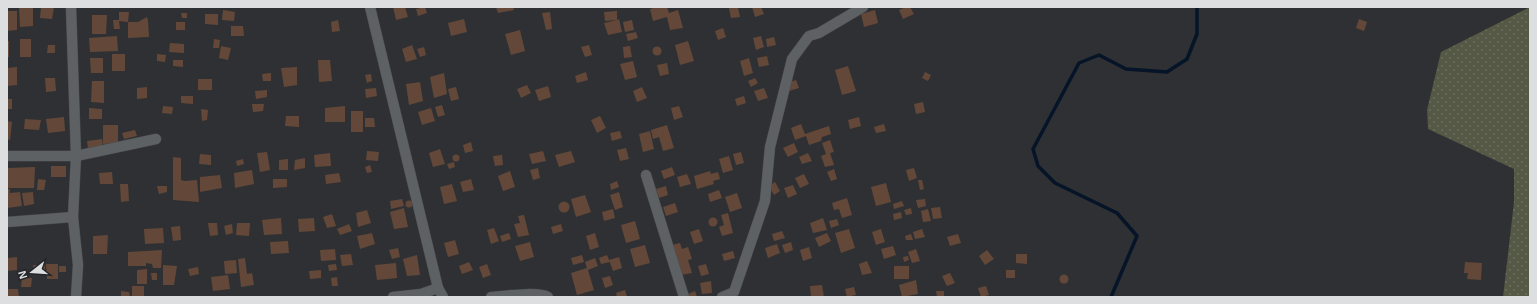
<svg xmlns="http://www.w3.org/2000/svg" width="1537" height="304" font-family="Arial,sans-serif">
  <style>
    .grass { fill: url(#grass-dots) }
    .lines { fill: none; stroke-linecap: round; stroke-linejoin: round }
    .stream { stroke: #051427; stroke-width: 3.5 }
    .building { fill: #634839 }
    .minor-casing { stroke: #494b4e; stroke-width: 11 }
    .minor { stroke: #5e6164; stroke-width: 10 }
  </style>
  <defs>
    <pattern id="grass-dots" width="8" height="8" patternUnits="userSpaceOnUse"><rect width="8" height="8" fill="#545845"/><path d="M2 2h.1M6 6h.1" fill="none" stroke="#6c7060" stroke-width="1.8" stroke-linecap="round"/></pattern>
  </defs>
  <rect width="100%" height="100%" fill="#2e3033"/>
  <path class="grass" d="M 1530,7 L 1530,297 L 1503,297 L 1514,202 L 1514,169 L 1428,129 L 1427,110 L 1441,52 Z"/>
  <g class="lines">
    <path class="stream" d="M 1111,297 L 1137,236 L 1117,213 L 1055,183 L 1038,166 L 1033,149 L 1079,63 L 1099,55 L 1126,69 L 1167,72 L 1187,59 L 1197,34 L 1197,7"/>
  </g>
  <g class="building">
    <path d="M 19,7 L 33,7 L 33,26 L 20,27 Z"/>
    <path d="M 41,7 L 54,7 L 52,19 L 40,18 Z"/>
    <path d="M 393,7 L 405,7 L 408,17 L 396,20 Z"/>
    <path d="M 425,7 L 427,13 L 418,16 L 416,9 Z"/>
    <path d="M 496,7 L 513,7 L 514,10 L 498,13 Z"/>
    <path d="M 657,7 L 667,7 L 669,13 L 678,10 L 683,28 L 670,30 L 667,17 L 653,21 L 650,9 Z"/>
    <path d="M 738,7 L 740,17 L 731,18 L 729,8 Z"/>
    <path d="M 752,7 L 761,7 L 764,14 L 755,17 Z"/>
    <path d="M 906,7 L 910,7 L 914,14 L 903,19 L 899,10 Z"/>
    <path d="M 223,10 L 235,12 L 234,21 L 222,20 Z"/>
    <path d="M 875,10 L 878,23 L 864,27 L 861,14 Z"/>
    <path d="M 7,11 L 17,11 L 17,30 L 7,31 Z"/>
    <path d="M 617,11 L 617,20 L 619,19 L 622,32 L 608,35 L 604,23 L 617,20 L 605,21 L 604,12 Z"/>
    <path d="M 119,12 L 129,12 L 128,22 L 119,21 L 120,29 L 114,29 L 113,20 L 119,20 Z"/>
    <path d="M 550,12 L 552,29 L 546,30 L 542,13 Z"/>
    <path d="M 181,13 L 187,13 L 187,18 L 182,18 Z"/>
    <path d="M 205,14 L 218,14 L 218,25 L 205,24 Z"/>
    <path d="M 92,15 L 107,15 L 106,34 L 92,34 Z"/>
    <path d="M 147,17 L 148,21 L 149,37 L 128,38 L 128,22 L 138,22 Z"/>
    <path d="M 464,19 L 467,32 L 451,36 L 448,23 Z"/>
    <path d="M 1359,19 L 1367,22 L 1364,31 L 1356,28 Z"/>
    <path d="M 338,20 L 340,31 L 332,32 L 331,22 Z"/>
    <path d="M 632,20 L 634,30 L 625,32 L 623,22 Z"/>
    <rect x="176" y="22" width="9" height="8"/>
    <path d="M 231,26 L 243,26 L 244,36 L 231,36 Z"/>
    <path d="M 723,28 L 726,37 L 718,40 L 715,31 Z"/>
    <path d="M 520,30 L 525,51 L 511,55 L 505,34 Z"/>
    <path d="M 636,32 L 638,38 L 628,41 L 626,34 Z"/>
    <path d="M 117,36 L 118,51 L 90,52 L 89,38 Z"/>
    <path d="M 761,36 L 764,47 L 756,50 L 753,38 Z"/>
    <path d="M 774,37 L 776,45 L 767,47 L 766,39 Z"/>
    <rect x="20" y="39" width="11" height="18"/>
    <path d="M 214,39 L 220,40 L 219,48 L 213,48 Z"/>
    <rect x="7" y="41" width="2" height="16"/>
    <path d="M 688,41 L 694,61 L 680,65 L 675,45 Z"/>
    <path d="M 170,43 L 184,44 L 184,53 L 169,52 Z"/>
    <path d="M 48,45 L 55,45 L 55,53 L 47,53 Z"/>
    <path d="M 412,45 L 417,59 L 406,62 L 402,49 Z"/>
    <path d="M 589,45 L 592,55 L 585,57 L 581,47 Z"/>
    <path d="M 221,46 L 231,48 L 228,60 L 219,58 Z"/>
    <path d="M 630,46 L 632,57 L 624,58 L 623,47 Z"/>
    <circle cx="657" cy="51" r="4.5"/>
    <path d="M 424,47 L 426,55 L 420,57 L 417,49 Z"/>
    <rect x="112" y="54" width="13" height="17"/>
    <path d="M 157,54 L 166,55 L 165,62 L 157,61 Z"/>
    <path d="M 767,56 L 769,65 L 759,67 L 757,58 Z"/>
    <path d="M 90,58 L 103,58 L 103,73 L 91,73 Z"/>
    <path d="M 749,58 L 753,73 L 744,76 L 740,61 Z"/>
    <path d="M 173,60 L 183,60 L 183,67 L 173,66 Z"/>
    <path d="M 318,60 L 330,60 L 332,81 L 319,82 Z"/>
    <path d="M 633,61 L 637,77 L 625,80 L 620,64 Z"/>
    <path d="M 667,63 L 669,74 L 660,76 L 657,65 Z"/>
    <path d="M 848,66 L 856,91 L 842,95 L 835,70 Z"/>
    <path d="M 17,67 L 17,85 L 7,86 L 7,68 Z"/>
    <path d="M 297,67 L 297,85 L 284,87 L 281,68 Z"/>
    <path d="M 586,72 L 588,80 L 577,83 L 575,76 Z"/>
    <path d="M 925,72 L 931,75 L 928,81 L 922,78 Z"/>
    <path d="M 271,73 L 271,81 L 263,81 L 262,74 Z"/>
    <path d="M 444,73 L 447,94 L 434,98 L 430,77 Z"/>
    <path d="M 371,74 L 372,81 L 367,83 L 365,75 Z"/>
    <path d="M 45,78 L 55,78 L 56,91 L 46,92 Z"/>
    <path d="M 755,78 L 758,83 L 751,87 L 748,81 Z"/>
    <rect x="198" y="79" width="14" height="11"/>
    <path d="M 796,80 L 799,88 L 789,91 L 787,83 Z"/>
    <path d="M 92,81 L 104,81 L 104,103 L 91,102 Z"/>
    <path d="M 420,82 L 423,101 L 409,105 L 406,84 Z"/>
    <path d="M 527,85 L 531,93 L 521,98 L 517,89 Z"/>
    <path d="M 548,86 L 551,97 L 539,101 L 535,90 Z"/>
    <path d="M 147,87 L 147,98 L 137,99 L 137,88 Z"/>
    <path d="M 456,87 L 459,99 L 451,101 L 448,89 Z"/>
    <path d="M 642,87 L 647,98 L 637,102 L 633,91 Z"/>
    <path d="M 376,88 L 377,96 L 366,98 L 365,89 Z"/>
    <path d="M 764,88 L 768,98 L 758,101 L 754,91 Z"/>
    <path d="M 267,90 L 267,97 L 256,99 L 255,91 Z"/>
    <path d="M 181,96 L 193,96 L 193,104 L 181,103 Z"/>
    <path d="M 744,96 L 746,103 L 737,106 L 735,99 Z"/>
    <rect x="7" y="99" width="5" height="10"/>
    <path d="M 923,102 L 925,112 L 916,114 L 914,104 Z"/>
    <path d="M 252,104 L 264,104 L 263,111 L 253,112 Z"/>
    <path d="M 442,105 L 445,115 L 438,117 L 435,107 Z"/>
    <path d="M 163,106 L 173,107 L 172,114 L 162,113 Z"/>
    <path d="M 345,106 L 345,122 L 325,122 L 325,108 Z"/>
    <path d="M 679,106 L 683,117 L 674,120 L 671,108 Z"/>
    <path d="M 89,108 L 102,109 L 102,119 L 89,119 Z"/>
    <path d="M 431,108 L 435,121 L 422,125 L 418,112 Z"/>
    <path d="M 201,109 L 208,110 L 207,120 L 202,121 Z"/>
    <rect x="351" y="111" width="12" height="21"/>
    <path d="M 286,116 L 299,116 L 299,127 L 285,126 Z"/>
    <path d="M 600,116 L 606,128 L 597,133 L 591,120 Z"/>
    <path d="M 64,117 L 65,131 L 48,133 L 46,119 Z"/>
    <path d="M 859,117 L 861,126 L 850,129 L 848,120 Z"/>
    <path d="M 365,118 L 374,118 L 375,127 L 365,127 Z"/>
    <path d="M 25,119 L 41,120 L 39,130 L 24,129 Z"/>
    <path d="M 7,121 L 12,122 L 10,140 L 7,139 Z"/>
    <path d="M 801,124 L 805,134 L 829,126 L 831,134 L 822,137 L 821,141 L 809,145 L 806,136 L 795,140 L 791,128 Z"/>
    <path d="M 884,124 L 886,131 L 876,133 L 874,127 Z"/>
    <path d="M 103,125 L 118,125 L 118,143 L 103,144 Z"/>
    <path d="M 667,125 L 674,148 L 663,151 L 659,137 L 653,139 L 651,130 Z"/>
    <path d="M 135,130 L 137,136 L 124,139 L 122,133 Z"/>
    <path d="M 620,131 L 622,138 L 612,141 L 610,133 Z"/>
    <path d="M 650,131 L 654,149 L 643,152 L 639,134 Z"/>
    <path d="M 102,139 L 103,146 L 88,149 L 87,141 Z"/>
    <path d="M 830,140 L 834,152 L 830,153 L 834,165 L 825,167 L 821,156 L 826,154 L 822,143 Z"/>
    <path d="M 471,142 L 473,151 L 465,153 L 463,145 Z"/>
    <path d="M 794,143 L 798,152 L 788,157 L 783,148 Z"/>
    <path d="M 626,148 L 629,159 L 620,161 L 617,150 Z"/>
    <path d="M 440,149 L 445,164 L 433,167 L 429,153 Z"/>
    <path d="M 367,151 L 379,152 L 378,161 L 366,160 Z"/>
    <path d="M 543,151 L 546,161 L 532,164 L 529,154 Z"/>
    <path d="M 571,151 L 575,162 L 559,167 L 555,155 Z"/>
    <path d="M 267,152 L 270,170 L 260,172 L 257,153 Z"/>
    <path d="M 741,152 L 744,163 L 736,165 L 733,154 Z"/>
    <path d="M 330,153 L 331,166 L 315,167 L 314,155 Z"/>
    <path d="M 808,153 L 812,161 L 802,164 L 799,157 Z"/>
    <path d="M 200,154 L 211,155 L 211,165 L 199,164 Z"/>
    <circle cx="456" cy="158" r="3.5"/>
    <path d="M 502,155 L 503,165 L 495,166 L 493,156 Z"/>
    <path d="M 729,156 L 733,170 L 723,173 L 719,159 Z"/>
    <path d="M 173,157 L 181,158 L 181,180 L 185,181 L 197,180 L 199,202 L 173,200 Z"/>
    <path d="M 305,158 L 305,168 L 294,170 L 295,160 Z"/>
    <path d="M 243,159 L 244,164 L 237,166 L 236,161 Z"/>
    <path d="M 288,159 L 288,170 L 279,170 L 279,160 Z"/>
    <path d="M 454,162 L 455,167 L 449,169 L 447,164 Z"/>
    <path d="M 370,165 L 372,172 L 367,173 L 365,167 Z"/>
    <rect x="51" y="166" width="15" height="11"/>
    <path d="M 35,167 L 34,188 L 8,188 L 7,168 Z"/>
    <path d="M 672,167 L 675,175 L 664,179 L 661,171 Z"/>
    <path d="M 538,168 L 540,178 L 533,180 L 530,170 Z"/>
    <path d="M 914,168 L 917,178 L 909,181 L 906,170 Z"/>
    <path d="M 834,169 L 837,179 L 831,181 L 827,172 Z"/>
    <path d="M 252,170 L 254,184 L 235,188 L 234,173 Z"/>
    <path d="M 510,171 L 515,187 L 503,191 L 498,176 Z"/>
    <path d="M 710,171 L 711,174 L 718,172 L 720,179 L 713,181 L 714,184 L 697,189 L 694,176 Z"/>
    <path d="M 112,172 L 113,184 L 100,184 L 99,173 Z"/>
    <path d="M 339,173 L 341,182 L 326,184 L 325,175 Z"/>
    <path d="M 687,174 L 691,184 L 680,187 L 677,177 Z"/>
    <path d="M 804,174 L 809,184 L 800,188 L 795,178 Z"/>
    <path d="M 220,175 L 222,188 L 200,192 L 200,177 Z"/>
    <path d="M 38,179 L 46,180 L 44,190 L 37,190 Z"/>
    <path d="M 273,179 L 287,179 L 287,187 L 273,188 Z"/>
    <path d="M 471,179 L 474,190 L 463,192 L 460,182 Z"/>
    <path d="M 918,180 L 922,180 L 924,189 L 920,190 Z"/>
    <path d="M 617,181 L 619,187 L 611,190 L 610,184 Z"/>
    <path d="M 775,182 L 780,191 L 774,195 L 769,186 Z"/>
    <path d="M 886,183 L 891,202 L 876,206 L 871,187 Z"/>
    <path d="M 120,184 L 128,184 L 129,201 L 121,202 Z"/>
    <path d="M 452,184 L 457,201 L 444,204 L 440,187 Z"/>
    <path d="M 793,185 L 797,194 L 788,198 L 784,188 Z"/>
    <path d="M 157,186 L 167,186 L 167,192 L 159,194 Z"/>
    <path d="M 666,186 L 668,195 L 659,198 L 656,189 Z"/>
    <path d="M 7,189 L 10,189 L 10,193 L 20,192 L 22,206 L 7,208 Z"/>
    <path d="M 719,190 L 722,198 L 710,202 L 708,194 Z"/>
    <path d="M 33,192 L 34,204 L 24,206 L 22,193 Z"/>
    <path d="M 619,192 L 623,207 L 615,210 L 610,195 Z"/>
    <path d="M 737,193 L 742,208 L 730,212 L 725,197 Z"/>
    <path d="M 585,195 L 591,212 L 576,217 L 571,199 Z"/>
    <path d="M 847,198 L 852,215 L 842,218 L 839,209 L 834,210 L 832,203 Z"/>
    <path d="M 402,199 L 404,206 L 391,209 L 390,201 Z"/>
    <path d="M 925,199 L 926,206 L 918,208 L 916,200 Z"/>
    <circle cx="409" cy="204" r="3.5"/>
    <path d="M 902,201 L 904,206 L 894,209 L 893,204 Z"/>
    <circle cx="564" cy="207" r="5.5"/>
    <path d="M 675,203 L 678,212 L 666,216 L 663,207 Z"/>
    <path d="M 940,207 L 942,218 L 933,219 L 931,208 Z"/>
    <path d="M 404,208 L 408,227 L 394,229 L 390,212 Z"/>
    <path d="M 911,208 L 912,214 L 906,215 L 904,210 Z"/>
    <path d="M 613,209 L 615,218 L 604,221 L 602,212 Z"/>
    <path d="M 928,209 L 931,221 L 923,222 L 921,211 Z"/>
    <path d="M 367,210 L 371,223 L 358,227 L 356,213 Z"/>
    <path d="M 901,212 L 902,218 L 894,220 L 893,214 Z"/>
    <path d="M 728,213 L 733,233 L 722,236 L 719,227 L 724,225 L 721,215 Z"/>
    <path d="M 332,214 L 336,226 L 327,228 L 323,217 Z"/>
    <path d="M 524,215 L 529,235 L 518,237 L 514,224 L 520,223 L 518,216 Z"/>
    <circle cx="713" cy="222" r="4.5"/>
    <path d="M 281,218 L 282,234 L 264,235 L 262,220 Z"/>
    <path d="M 314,218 L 315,231 L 299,232 L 298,219 Z"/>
    <path d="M 823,218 L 827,230 L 813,233 L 810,223 Z"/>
    <path d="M 837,219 L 839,225 L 831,228 L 829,221 Z"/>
    <path d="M 635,221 L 640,239 L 626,243 L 621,225 Z"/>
    <path d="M 208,223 L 217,223 L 218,235 L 210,236 Z"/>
    <path d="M 237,223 L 250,223 L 249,236 L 236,235 Z"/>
    <path d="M 232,224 L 233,233 L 226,235 L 224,226 Z"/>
    <path d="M 349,224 L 352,231 L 340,235 L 337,229 Z"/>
    <path d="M 561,224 L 563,231 L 553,234 L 551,227 Z"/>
    <path d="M 180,226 L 181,240 L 173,241 L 171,227 Z"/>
    <path d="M 163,228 L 164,243 L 145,244 L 144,229 Z"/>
    <path d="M 494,228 L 499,241 L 491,244 L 487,230 Z"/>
    <path d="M 699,229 L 703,241 L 694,244 L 690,232 Z"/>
    <path d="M 849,229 L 855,248 L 841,253 L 835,233 Z"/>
    <path d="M 881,229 L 885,242 L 876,245 L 872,232 Z"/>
    <path d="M 922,229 L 925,237 L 915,239 L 913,232 Z"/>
    <path d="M 782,231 L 785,238 L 774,241 L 772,234 Z"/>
    <path d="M 372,233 L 375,244 L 360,249 L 357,236 Z"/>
    <path d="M 509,233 L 511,239 L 502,242 L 500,236 Z"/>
    <path d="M 595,233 L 599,247 L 590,250 L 586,236 Z"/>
    <path d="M 827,233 L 831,241 L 819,247 L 815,238 Z"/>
    <path d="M 911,234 L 913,240 L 906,240 L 905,236 Z"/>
    <path d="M 958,234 L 961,243 L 950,246 L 947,237 Z"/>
    <path d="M 108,235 L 107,254 L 93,254 L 93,236 Z"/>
    <path d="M 455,240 L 459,254 L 448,257 L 444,243 Z"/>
    <path d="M 288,241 L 289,253 L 271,254 L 270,242 Z"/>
    <path d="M 530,242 L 534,257 L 520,261 L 515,246 Z"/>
    <path d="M 791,242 L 793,250 L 785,253 L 782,245 Z"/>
    <path d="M 680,243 L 682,249 L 688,247 L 692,259 L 688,260 L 692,273 L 681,275 L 672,245 Z"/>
    <path d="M 777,244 L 780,253 L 768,258 L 765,248 Z"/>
    <path d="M 645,245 L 650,263 L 635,267 L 630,249 Z"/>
    <path d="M 893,246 L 896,255 L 884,259 L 881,249 Z"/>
    <path d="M 809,247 L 812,258 L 803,261 L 800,250 Z"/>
    <path d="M 398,248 L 400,257 L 392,259 L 389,250 Z"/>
    <path d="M 335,249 L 336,260 L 321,261 L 320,250 Z"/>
    <path d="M 916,249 L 920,261 L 912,263 L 908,252 Z"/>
    <path d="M 162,250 L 161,268 L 153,268 L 152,264 L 146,263 L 146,266 L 128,266 L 128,252 Z"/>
    <path d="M 987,250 L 994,259 L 985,265 L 979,256 Z"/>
    <path d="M 733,251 L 735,258 L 724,261 L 722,254 Z"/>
    <path d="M 351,254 L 353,265 L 342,266 L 340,255 Z"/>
    <path d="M 1016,254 L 1027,254 L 1027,264 L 1016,263 Z"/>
    <path d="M 417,255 L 420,275 L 407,276 L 403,259 Z"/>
    <path d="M 582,255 L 584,262 L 573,265 L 571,258 Z"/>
    <path d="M 607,255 L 610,262 L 601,264 L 599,258 Z"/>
    <path d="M 908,256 L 909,260 L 904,262 L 903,257 Z"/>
    <path d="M 17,257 L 17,270 L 7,271 L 7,258 Z"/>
    <path d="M 619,257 L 622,268 L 613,271 L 609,260 Z"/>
    <path d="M 245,258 L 247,274 L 252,273 L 254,285 L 241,287 L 238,259 Z"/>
    <path d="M 595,258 L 598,266 L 588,270 L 594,290 L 577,295 L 571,273 L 587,268 L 585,262 Z"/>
    <path d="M 236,260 L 237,273 L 225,274 L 224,261 Z"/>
    <path d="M 867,261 L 872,273 L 862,275 L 859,264 Z"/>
    <path d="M 469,262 L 473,270 L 462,274 L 459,266 Z"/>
    <path d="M 1465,262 L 1482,263 L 1481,280 L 1467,279 L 1468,273 L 1464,273 Z"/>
    <path d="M 396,263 L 397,278 L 377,280 L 375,265 Z"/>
    <path d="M 46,264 L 58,264 L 58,279 L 47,279 Z"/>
    <path d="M 336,264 L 337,270 L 329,271 L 328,265 Z"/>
    <path d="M 487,264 L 491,275 L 483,278 L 479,267 Z"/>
    <path d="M 706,264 L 709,274 L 701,276 L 698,266 Z"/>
    <rect x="33" y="265" width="12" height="8"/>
    <path d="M 163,265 L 177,266 L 174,285 L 163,285 Z"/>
    <rect x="59" y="266" width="7" height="6"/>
    <rect x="894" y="266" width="15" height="13"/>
    <path d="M 198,267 L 199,274 L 190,276 L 188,269 Z"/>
    <path d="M 147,269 L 147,284 L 137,284 L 137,270 Z"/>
    <path d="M 321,270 L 321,278 L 310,279 L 309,271 Z"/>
    <rect x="1006" y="270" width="9" height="8"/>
    <path d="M 151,273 L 157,273 L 157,280 L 152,280 Z"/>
    <path d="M 950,273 L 955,283 L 947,286 L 942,276 Z"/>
    <circle cx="1064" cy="279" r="4.5"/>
    <path d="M 228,275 L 230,289 L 213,291 L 211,277 Z"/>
    <path d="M 610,276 L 613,285 L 605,288 L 602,278 Z"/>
    <path d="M 22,277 L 32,278 L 31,287 L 21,287 Z"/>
    <path d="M 337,277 L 338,286 L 332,286 L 331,278 Z"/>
    <path d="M 916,280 L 918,294 L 902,297 L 899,285 Z"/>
    <path d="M 711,281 L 712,293 L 702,294 L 700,283 Z"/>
    <path d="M 822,285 L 824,297 L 811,297 L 810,286 Z"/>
    <rect x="132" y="286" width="12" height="11"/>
    <path d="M 986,286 L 989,295 L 981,297 L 978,288 Z"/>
    <path d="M 854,287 L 856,295 L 847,297 L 845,289 Z"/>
    <path d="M 7,289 L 18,289 L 19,297 L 7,297 Z"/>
    <path d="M 625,290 L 627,297 L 617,297 L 616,293 Z"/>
    <path d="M 121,291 L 129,292 L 130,297 L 121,297 Z"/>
    <path d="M 695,291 L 697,297 L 687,297 L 686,295 Z"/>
    <path d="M 936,291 L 944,291 L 944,297 L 937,297 Z"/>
  </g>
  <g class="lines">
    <g class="minor-casing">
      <g id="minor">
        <path d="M 71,7 L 76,156 L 73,217 L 78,265 L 76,297"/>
        <path d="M 370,7 L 438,288 L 443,297"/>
        <path d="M 7,156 L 76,156 L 156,139"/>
        <path d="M 646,175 L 684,297"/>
        <path d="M 7,222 L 73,217"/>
        <path d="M 393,297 L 421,294 L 438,288"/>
        <path d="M 491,297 C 504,296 538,291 548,297"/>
        <path d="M 722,297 L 734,292 L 765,201 L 770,147 L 792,59 L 809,36 L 819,33 L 863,7"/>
      </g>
    </g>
    <use href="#minor" class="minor"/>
  </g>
  <rect width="1537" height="304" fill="none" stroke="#dcdee0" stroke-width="16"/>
  <g transform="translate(32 272) rotate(253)" stroke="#242629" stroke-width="3" paint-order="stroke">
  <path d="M0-3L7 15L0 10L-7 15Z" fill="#dcdee0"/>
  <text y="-6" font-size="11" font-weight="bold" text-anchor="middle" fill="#dcdee0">N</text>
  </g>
</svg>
